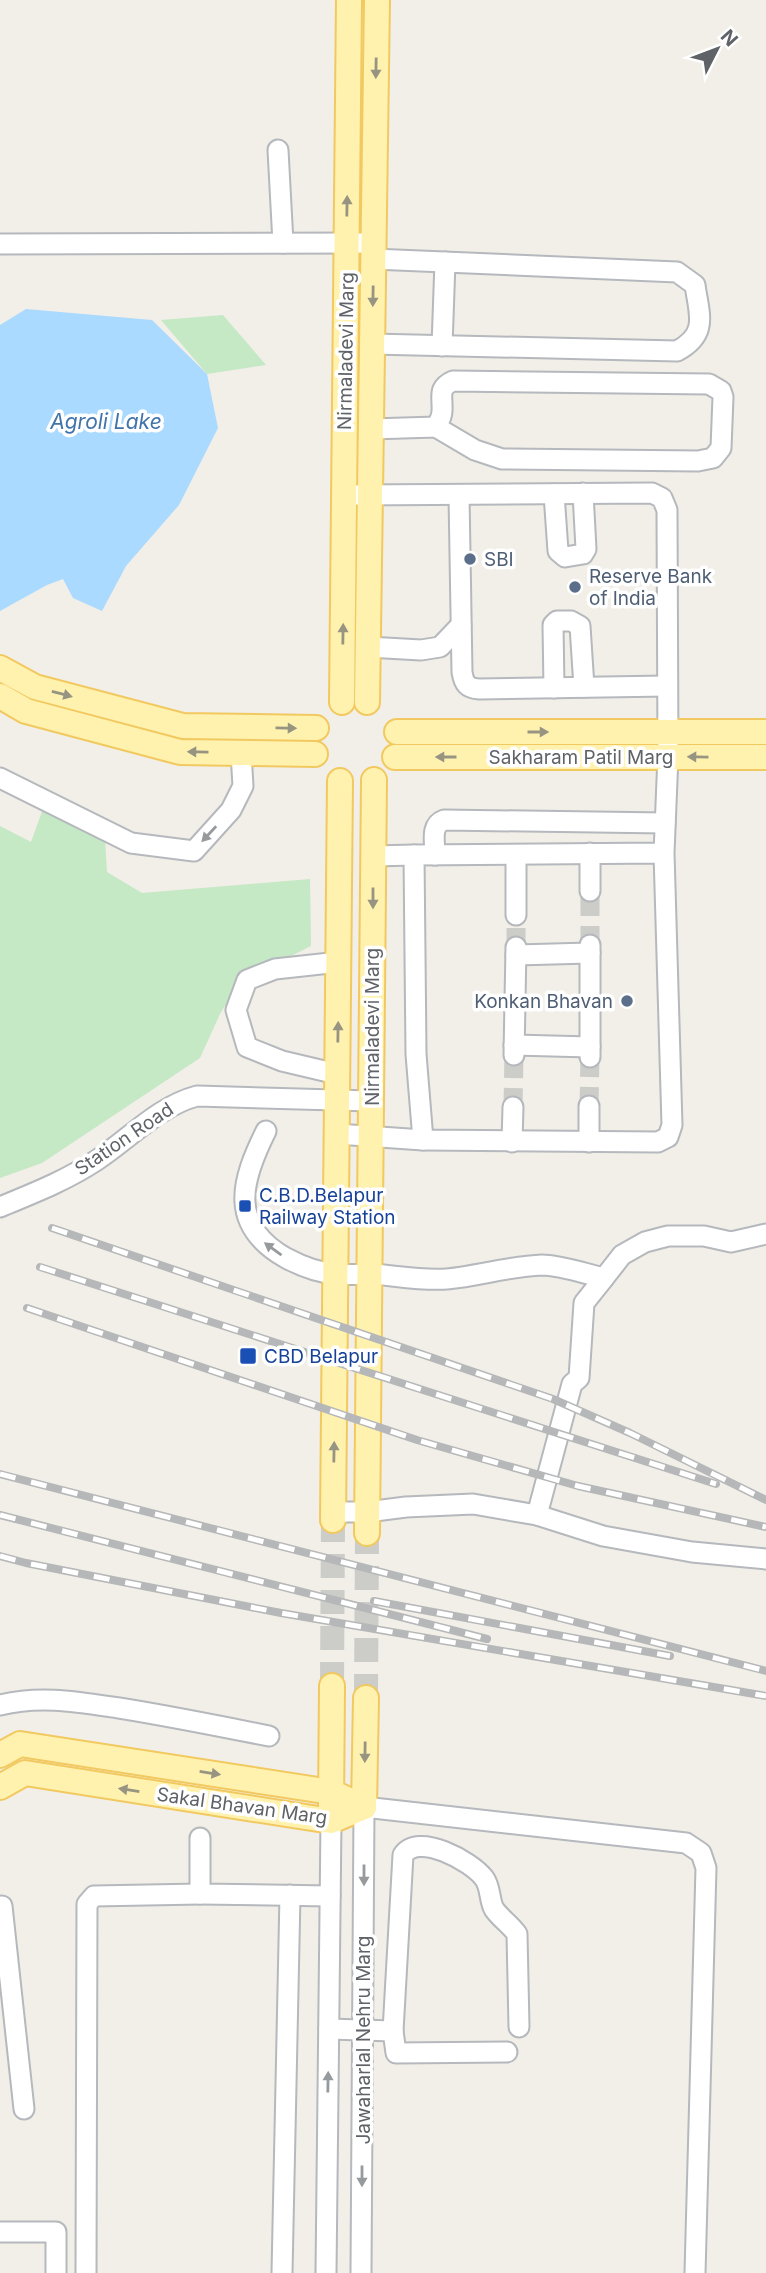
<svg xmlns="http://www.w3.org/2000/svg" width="766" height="2273" font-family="Inter,sans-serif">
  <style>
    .green { fill: #c5e8c5 }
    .water { fill: #aadaff }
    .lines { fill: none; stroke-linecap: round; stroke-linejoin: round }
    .minor-tunnel { stroke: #ccccc8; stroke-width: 19; stroke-dasharray: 19 10; stroke-linecap: butt }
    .major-tunnel { stroke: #ccccc8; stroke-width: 24; stroke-dasharray: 24 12; stroke-linecap: butt }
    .minor-casing { stroke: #b5b8bc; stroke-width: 23 }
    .major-casing { stroke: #f2c960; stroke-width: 28 }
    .minor { stroke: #fff; stroke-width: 19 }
    .major { stroke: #fff2af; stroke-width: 24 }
    .rail-casing { stroke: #b6b7b8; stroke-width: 8 }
    .rail { stroke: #fff; stroke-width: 5; stroke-dasharray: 16; stroke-linecap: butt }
    .oneway { fill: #979581 }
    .oneway2 { fill: #979a9d }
    .service-dot { fill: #5c6f8a; stroke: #fff; stroke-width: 2.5 }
    .transit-dot { fill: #1a4fb4; stroke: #fff; stroke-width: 2.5 }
    .labels { text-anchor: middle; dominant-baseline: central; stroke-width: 7; stroke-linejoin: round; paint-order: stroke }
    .street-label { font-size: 19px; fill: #5f6368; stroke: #fff }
    .service-label { font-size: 19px; fill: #4e5e75; stroke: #fff; text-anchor: start }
    .transit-label { font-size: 19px; fill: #164399; stroke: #fff; text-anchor: start }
    .water-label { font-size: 21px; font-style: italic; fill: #4174aa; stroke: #fff }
  </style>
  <rect width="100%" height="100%" fill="#f1efe8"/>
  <g class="green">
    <path d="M 223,315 L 266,365 L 207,374 L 161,320 Z"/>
    <path d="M 44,806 L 104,824 L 107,872 L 142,893 L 310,879 L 311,946 L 239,982 L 220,1014 L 200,1058 L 42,1163 L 0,1178 L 0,826 L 31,842 Z"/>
  </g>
  <path class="water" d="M 26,309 L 152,320 L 207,374 L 218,428 L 179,505 L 126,566 L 102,611 L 73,598 L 63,579 L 47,585 L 0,611 L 0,325 Z"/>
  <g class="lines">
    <g class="minor-tunnel">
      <path d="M 590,945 L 590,891"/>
      <path d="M 516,947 L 516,915"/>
      <path d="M 589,1106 L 590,1057"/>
      <path d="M 513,1107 L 514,1055"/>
    </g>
    <g class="major-tunnel">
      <path d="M 332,1686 L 333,1520"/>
      <path d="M 366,1698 L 367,1533"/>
    </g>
    <g class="minor-casing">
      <g id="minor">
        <path d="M 278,150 L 283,243"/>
        <path d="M 0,244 L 374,243"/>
        <path d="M 372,344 L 677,351 C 709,334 699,314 695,285 L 677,272 L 373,259"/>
        <path d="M 442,346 L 445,262"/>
        <path d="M 371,429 L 436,427 L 475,450 L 502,459 L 698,461 L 713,458 L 721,448 L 723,397 L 721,391 L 709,384 L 453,381 C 437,388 443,397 442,411 C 442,417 439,422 436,427"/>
        <path d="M 554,494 L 558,551 L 565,557 L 583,554 L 586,549 L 583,493"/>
        <path d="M 356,495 L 652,493 L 662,498 L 667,510 L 668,756 L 664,853 L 414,855 L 416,1054 L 423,1140 L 658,1142 L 668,1137 L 672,1125 L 664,853"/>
        <path d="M 459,495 L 462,672 C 464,684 467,688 479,689 L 667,686"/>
        <path d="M 368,647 L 421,650 L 440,647 L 461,625"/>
        <path d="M 554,688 L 553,625 L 557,621 L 571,621 L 580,626 L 584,687"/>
        <path d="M 0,778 L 131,843 L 194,851 L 231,810 L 243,786 L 241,753"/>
        <path d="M 435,855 C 435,842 430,825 444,820 L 665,823"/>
        <path d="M 516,855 L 516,915"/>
        <path d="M 373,856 L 414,855"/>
        <path d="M 590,891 L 590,853"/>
        <path d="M 516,955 L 590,953"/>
        <path d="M 514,1045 L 590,1047"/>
        <path d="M 514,1055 L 516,947"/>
        <path d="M 590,1057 L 590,945"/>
        <path d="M 337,1074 L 282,1061 L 247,1047 L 236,1010 L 247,980 L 275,969 L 339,962"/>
        <path d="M 589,1106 L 589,1142"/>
        <path d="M 266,1131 C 241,1181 228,1225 286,1258 C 301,1266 319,1273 336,1274 C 348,1275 361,1274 373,1274 C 397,1276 423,1281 447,1279 C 479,1276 510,1266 542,1265 C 560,1265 586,1274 604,1278 L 622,1255 L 645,1242 L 668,1236 L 704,1236 L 731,1242 L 766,1234"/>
        <path d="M 337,1134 L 423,1140"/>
        <path d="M 512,1142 L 513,1107"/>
        <path d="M 0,1207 C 34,1193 67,1180 97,1160 C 130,1138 159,1106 197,1096 L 371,1101"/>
        <path d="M 333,1512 L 367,1512 L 406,1507 L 473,1504 L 537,1515 L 572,1384 L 579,1378 L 584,1303 L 604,1278"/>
        <path d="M 537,1515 L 603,1536 L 692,1552 L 766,1559"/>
        <path d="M 0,1705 C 40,1695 78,1702 119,1708 C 169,1716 219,1726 269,1736"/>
        <path d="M 200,1838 L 200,1894 L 330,1896"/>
        <path d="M 2,1906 L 24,2109"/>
        <path d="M 329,2029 L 393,2031 L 396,2053 L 507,2052"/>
        <path d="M 393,2031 L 403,1855 C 418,1832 471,1861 484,1878 C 491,1887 489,1900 494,1909 C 500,1918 510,1924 517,1934 L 519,2027"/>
        <path d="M 0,2232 L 56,2232 L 56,2273"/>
        <path d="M 86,2273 L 87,1904 L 94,1896 L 200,1894"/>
        <path d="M 282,2273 L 290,1895"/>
        <path d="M 326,2273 L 331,1821"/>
        <path d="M 361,2273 L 364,1807 L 686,1843 L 701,1853 L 706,1868 L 695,2273"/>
      </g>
    </g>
    <g class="major-casing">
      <g id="major">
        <path d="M 0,668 L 35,687 L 183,726 L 316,728"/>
        <path d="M 0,696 L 26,711 L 180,752 L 315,754"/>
        <path d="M 342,702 L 349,0"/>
        <path d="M 367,702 L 377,0"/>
        <path d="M 397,732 L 766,732"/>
        <path d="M 395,757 L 766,757"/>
        <path d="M 333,1520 L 340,781"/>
        <path d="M 367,1533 L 374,780"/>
        <path d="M 0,1755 L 20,1744 L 331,1792 L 364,1807"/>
        <path d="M 0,1787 L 25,1773 L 331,1821 L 364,1807"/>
        <path d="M 364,1807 L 366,1698"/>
        <path d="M 331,1808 L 332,1686"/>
      </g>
    </g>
    <use href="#minor" class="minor"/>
    <use href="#major" class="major"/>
    <g class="rail-casing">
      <g id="rail">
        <path d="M 52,1228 L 553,1399 L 630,1433 L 766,1500"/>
        <path d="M 40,1267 L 716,1484"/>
        <path d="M 27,1308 L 417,1440 L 578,1486 L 766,1527"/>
        <path d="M 0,1474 L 766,1671"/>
        <path d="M 0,1515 L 487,1639"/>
        <path d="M 0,1556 L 26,1563 L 281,1613 L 766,1696"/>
        <path d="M 374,1601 L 670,1656"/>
      </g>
    </g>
    <use href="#rail" class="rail"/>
  </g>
  <defs><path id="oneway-solid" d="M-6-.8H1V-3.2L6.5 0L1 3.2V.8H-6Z" transform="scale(1.75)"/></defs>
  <g class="oneway">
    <use href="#oneway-solid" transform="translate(376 68) rotate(91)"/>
    <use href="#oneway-solid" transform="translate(347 206) rotate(-89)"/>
    <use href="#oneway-solid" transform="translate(373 296) rotate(91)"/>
    <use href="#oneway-solid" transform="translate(343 634) rotate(-89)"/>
    <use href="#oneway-solid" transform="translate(62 694) rotate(15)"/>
    <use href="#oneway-solid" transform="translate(286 728) rotate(1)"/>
    <use href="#oneway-solid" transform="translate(538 732)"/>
    <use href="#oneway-solid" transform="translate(198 752) rotate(-179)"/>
    <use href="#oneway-solid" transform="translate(446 757) rotate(180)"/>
    <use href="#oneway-solid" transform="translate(698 757) rotate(-179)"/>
    <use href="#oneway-solid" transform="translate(373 898) rotate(90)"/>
    <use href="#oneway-solid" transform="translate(338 1032) rotate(-89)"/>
    <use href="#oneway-solid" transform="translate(334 1452) rotate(-89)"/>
    <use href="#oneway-solid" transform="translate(365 1752) rotate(91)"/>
    <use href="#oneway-solid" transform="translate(210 1773) rotate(9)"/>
    <use href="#oneway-solid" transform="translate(129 1790) rotate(-171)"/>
  </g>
  <g class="oneway2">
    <use href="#oneway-solid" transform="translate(209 834) rotate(133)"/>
    <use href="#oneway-solid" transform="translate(273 1249) rotate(-144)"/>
    <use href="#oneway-solid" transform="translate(364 1875) rotate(90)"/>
    <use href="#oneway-solid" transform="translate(328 2082) rotate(-89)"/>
    <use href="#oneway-solid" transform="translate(362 2176) rotate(90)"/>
  </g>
  <g class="service-dot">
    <circle cx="470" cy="559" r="7"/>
    <circle cx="575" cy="587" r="7"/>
    <circle cx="627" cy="1001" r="7"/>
  </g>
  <g class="transit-dot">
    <rect x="238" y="1199" width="14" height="14" rx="3.5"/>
    <rect x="239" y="1347" width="18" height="18" rx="3.5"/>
  </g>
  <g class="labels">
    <g class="street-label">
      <text transform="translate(346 351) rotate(-89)">Nirmaladevi Marg</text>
      <text x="581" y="757">Sakharam Patil Marg</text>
      <text transform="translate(372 1027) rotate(-90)">Nirmaladevi Marg</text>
      <text transform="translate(124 1139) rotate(-34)">Station Road</text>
      <text transform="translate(242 1806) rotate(8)">Sakal Bhavan Marg</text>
      <text transform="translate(363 2040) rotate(-90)">Jawaharlal Nehru Marg</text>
    </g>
    <g class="service-label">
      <text x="484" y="559">SBI</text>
      <text x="589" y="576">Reserve Bank<tspan x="589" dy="22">of India</tspan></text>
      <text x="613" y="1001" text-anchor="end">Konkan Bhavan</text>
    </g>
    <g class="transit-label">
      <text x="259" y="1195">C.B.D.Belapur<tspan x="259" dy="22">Railway Station</tspan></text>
      <text x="264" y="1356">CBD Belapur</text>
    </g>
    <g class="water-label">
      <text x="106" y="421">Agroli Lake</text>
    </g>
  </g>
  <g transform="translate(717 49) rotate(48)" stroke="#ffffff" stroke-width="5" paint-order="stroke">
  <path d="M0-5L12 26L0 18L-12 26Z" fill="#5f6368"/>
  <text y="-10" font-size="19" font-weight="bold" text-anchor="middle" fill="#5f6368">N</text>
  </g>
</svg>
